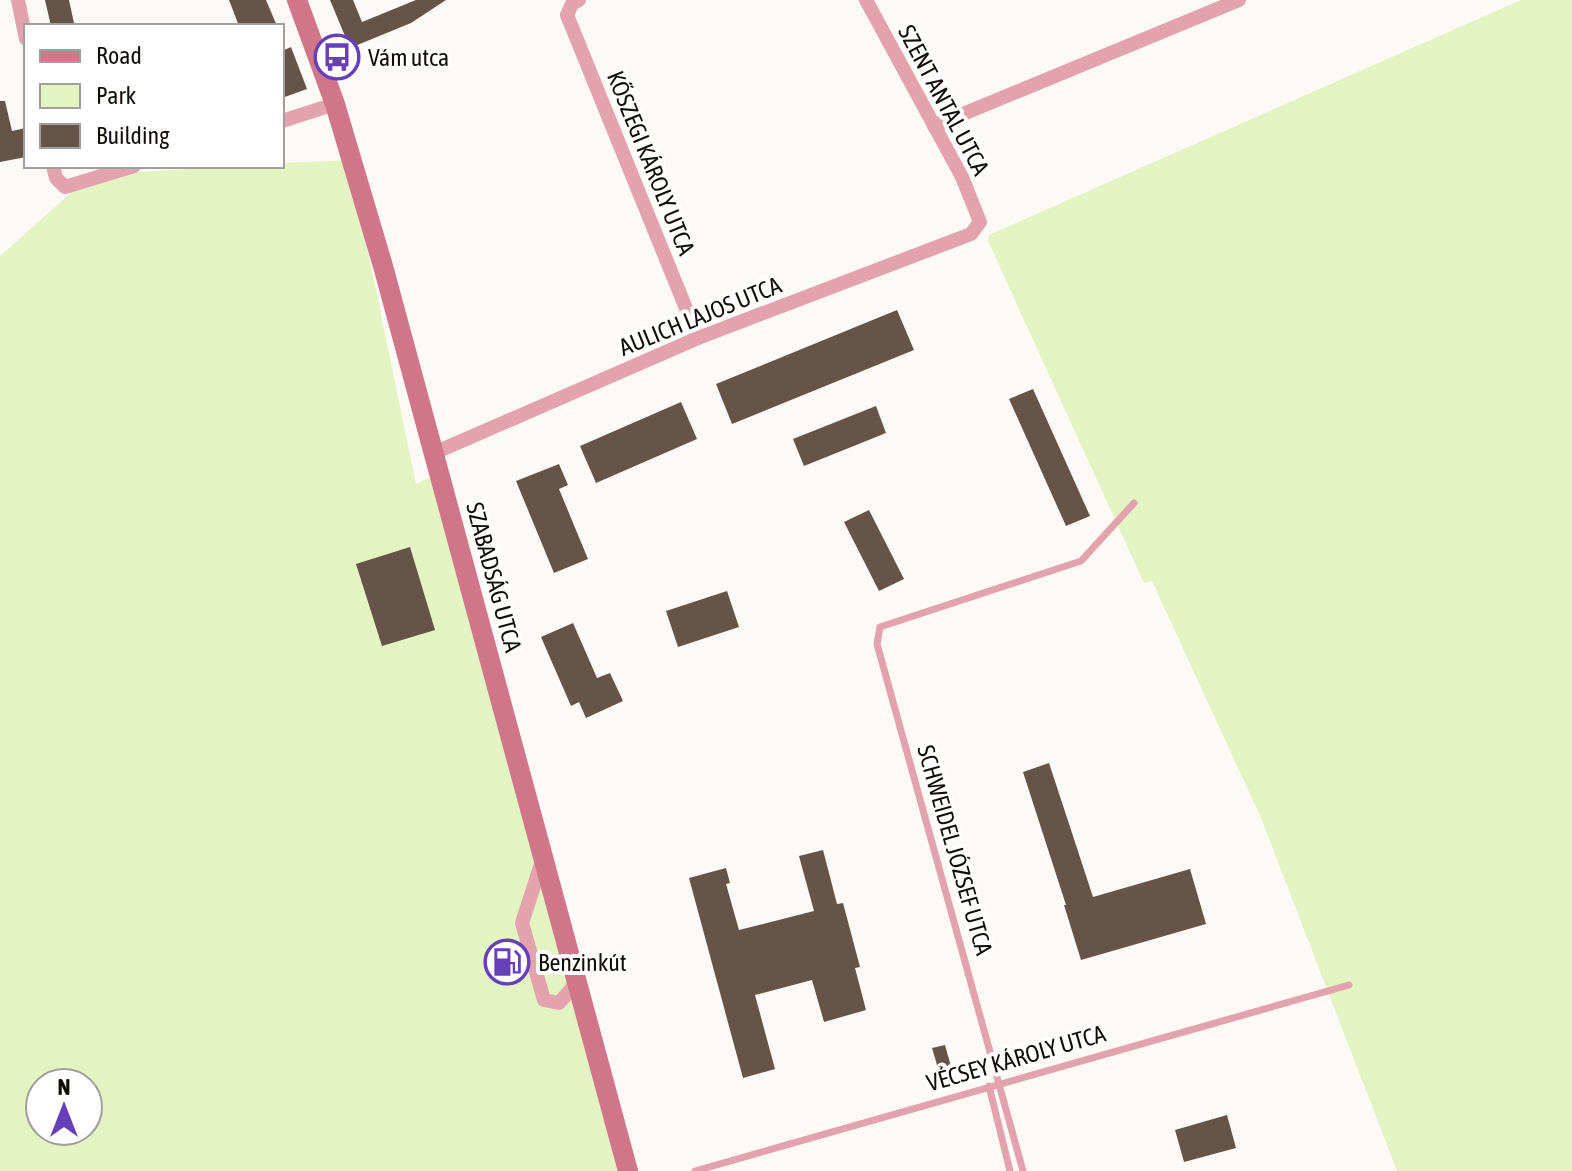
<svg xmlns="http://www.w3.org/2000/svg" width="1572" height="1171" font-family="'Asap Condensed',sans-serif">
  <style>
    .green { fill: #e3f3c1; fill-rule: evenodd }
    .building { fill: #675448 }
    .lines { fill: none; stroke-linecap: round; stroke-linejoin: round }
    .service { stroke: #e2a3ae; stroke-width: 7 }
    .minor { stroke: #e2a3ae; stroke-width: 14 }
    .secondary { stroke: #d1768a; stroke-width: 20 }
    .labels { text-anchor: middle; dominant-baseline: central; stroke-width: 8; stroke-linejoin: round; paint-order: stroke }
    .poi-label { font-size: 24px; fill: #130d08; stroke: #fff; text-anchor: start }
    .street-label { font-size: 24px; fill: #130d08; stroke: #fff }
  </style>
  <rect width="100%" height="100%" fill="#fdf9f6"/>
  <g class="green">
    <path d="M 1521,0 L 1572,0 L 1572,1171 L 1397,1171 L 1261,818 L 1152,581 L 1144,583 L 988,241 L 989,235 Z"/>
    <path d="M 349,160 L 416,484 L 431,477 L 622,1171 L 0,1171 L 0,256 L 91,175 L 238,166 L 282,166 L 282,163 ZM 40,1083 L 88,1083 L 88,1131 L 40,1131 Z"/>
  </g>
  <g class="building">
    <path d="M 45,0 L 69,0 L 74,23 L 51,26 Z"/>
    <path d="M 229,0 L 266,0 L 277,26 L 239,26 Z"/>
    <path d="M 330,0 L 353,0 L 362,22 L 416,0 L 446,0 L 411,23 L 350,48 Z"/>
    <path d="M 291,47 L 307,89 L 282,98 L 282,51 Z"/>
    <path d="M 0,101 L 5,101 L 12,131 L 26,128 L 26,157 L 0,162 Z"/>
    <path d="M 897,310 L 914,350 L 732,424 L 716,384 Z"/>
    <path d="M 1033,389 L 1090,516 L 1066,526 L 1009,399 Z"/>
    <path d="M 681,402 L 697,439 L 596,483 L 580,446 Z"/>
    <path d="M 876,406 L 886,433 L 804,466 L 793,439 Z"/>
    <path d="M 559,464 L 568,485 L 559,489 L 588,559 L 554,573 L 516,481 Z"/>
    <path d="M 869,510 L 904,579 L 879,591 L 844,522 Z"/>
    <path d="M 410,547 L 435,630 L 382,646 L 356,564 Z"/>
    <path d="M 727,591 L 739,627 L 678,647 L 666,611 Z"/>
    <path d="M 573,623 L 597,678 L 610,673 L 623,701 L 586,718 L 579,702 L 571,706 L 541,637 Z"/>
    <path d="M 1049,763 L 1093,897 L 1190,869 L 1206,924 L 1081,960 L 1064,905 L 1066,905 L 1023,772 Z"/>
    <path d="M 823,850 L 837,904 L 843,903 L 860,967 L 855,968 L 866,1010 L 824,1022 L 812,980 L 755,995 L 775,1069 L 743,1078 L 689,878 L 726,868 L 730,883 L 726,884 L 739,930 L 814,911 L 799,856 Z"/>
    <path d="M 945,1045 L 955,1081 L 943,1085 L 932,1048 Z"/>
    <path d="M 1227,1115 L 1236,1148 L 1184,1162 L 1175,1130 Z"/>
  </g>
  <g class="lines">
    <g class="service">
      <path d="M 989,1086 L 1010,1171"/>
      <path d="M 695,1171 L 1349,985"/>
      <path d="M 1023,1171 L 877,644 L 880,627 L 1081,561 L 1134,503"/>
    </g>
    <g class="minor">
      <path d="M 18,0 L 26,39"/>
      <path d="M 579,0 L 572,4 L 567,15 L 698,338"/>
      <path d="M 282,121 L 335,104"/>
      <path d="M 934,126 L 1239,0"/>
      <path d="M 53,166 L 56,178 L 65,187 L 134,166"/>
      <path d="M 434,453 L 698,338 L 971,234 L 980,222 L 962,177 L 866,0"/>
      <path d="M 543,858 L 522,923 L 544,1000 L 559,1003 L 577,982"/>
    </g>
    <path class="secondary" d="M 297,0 L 335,104 L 383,266 L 628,1171"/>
  </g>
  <defs>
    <g id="bus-ring" transform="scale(2.3)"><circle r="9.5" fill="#fff" stroke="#673fb8" stroke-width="1.5"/><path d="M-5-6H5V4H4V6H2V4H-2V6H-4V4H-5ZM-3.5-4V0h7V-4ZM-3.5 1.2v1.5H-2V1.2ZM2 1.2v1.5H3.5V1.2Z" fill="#673fb8"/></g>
    <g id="fuel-ring" transform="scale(2.3)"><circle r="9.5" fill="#fff" stroke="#673fb8" stroke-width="1.5"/><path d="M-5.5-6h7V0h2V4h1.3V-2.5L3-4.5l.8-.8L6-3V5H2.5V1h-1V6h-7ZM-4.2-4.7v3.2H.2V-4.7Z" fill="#673fb8"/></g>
  </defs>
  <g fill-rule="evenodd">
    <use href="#bus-ring" x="337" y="57"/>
    <use href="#fuel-ring" x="507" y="962"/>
  </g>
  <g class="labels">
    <g class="poi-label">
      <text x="368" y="57">Vám utca</text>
      <text x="538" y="962">Benzinkút</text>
    </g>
    <g class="street-label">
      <text transform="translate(944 100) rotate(62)">SZENT ANTAL UTCA</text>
      <text transform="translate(651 163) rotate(68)">KŐSZEGI KÁROLY UTCA</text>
      <text transform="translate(700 316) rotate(-22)">AULICH LAJOS UTCA</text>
      <text transform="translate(494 577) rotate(75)">SZABADSÁG UTCA</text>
      <text transform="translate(955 850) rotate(74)">SCHWEIDEL JÓZSEF UTCA</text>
      <text transform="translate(1016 1058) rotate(-16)">VÉCSEY KÁROLY UTCA</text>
    </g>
  </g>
  <rect x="24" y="24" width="260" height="144" fill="#ffffff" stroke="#a19e9c" stroke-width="2"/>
  <rect x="40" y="50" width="40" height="12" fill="#d1768a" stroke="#a19e9c" stroke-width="2"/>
  <text x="96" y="64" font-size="24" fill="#130d08">Road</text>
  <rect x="40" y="84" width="40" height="24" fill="#e3f3c1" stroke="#a19e9c" stroke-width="2"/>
  <text x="96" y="104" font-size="24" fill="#130d08">Park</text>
  <rect x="40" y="124" width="40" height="24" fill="#675448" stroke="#a19e9c" stroke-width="2"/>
  <text x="96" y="144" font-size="24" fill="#130d08">Building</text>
  <g transform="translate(64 1107)"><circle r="38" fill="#ffffff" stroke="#a19e9c" stroke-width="2"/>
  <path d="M0-6L14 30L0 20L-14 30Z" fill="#673fb8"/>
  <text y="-12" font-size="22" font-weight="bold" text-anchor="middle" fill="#130d08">N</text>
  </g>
</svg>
